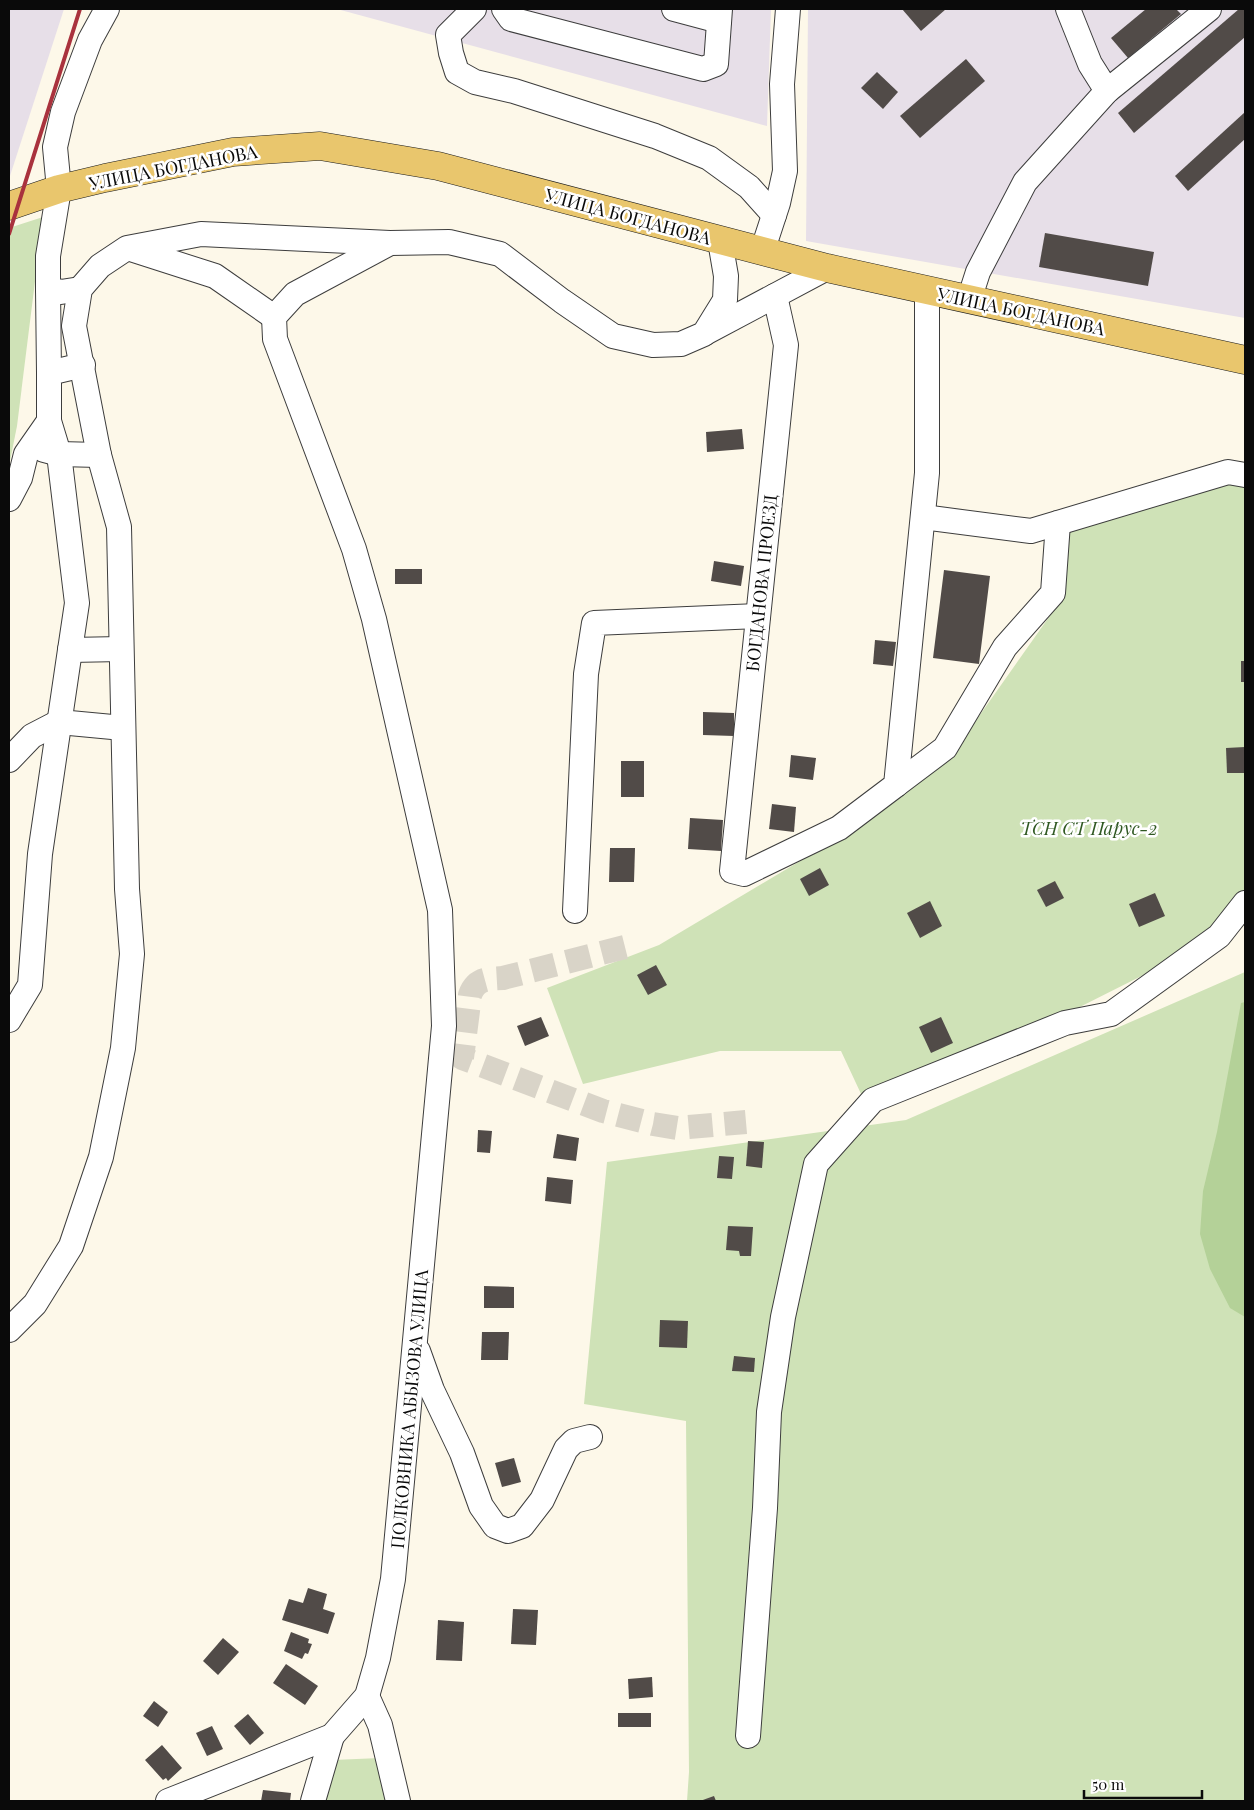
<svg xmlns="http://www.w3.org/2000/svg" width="1254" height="1810" font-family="'Playfair Display',serif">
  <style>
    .industrial { fill: #e7dfe8 }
    .green { fill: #cfe2b7 }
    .forest { fill: #b4d198 }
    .building { fill: #514b48 }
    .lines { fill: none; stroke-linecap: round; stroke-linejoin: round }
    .minor-tunnel { stroke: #d9d4c8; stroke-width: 24; stroke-dasharray: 24 12; stroke-linecap: butt }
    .minor-casing { stroke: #3d3d3d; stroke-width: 26 }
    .major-casing { stroke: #1b1b1b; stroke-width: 29 }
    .minor { stroke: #fff; stroke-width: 24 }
    .major { stroke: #e9c66d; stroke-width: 28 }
    .rail { stroke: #a9323d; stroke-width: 4 }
    .labels { text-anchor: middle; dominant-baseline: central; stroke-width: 5; stroke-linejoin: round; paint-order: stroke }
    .street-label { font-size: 18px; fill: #0a0a0a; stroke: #fff }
    .park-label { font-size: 18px; font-style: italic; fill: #305923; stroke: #fff }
  </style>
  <rect width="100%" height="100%" fill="#fdf8e9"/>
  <g class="industrial">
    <path d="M 9,9 L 64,9 L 9,179 Z"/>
    <path d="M 337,9 L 771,9 L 767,126 Z"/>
    <path d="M 808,9 L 1245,9 L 1245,318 L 806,241 Z"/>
  </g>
  <g class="green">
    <path d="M 43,217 L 17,426 L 9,466 L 9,228 Z"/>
    <path d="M 1230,483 L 1245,485 L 1245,898 L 1215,939 L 1042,1026 L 862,1096 L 841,1051 L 720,1051 L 583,1084 L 547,988 L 659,945 L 837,839 L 953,753 L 1061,600 L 1066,531 Z"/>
    <path d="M 1245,972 L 1245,1801 L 687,1801 L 689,1772 L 686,1421 L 584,1404 L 607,1162 L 906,1120 Z"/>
    <path d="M 380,1758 L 401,1801 L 320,1801 L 333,1760 Z"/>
  </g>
  <path class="forest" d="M 1245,1002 L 1245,1317 L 1230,1308 L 1210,1269 L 1200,1234 L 1203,1191 L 1217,1132 L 1241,1003 Z"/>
  <g class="building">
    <path d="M 902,9 L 946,9 L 921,31 Z"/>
    <path d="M 1146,9 L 1176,9 L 1181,14 L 1128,58 L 1111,38 Z"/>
    <path d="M 1239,9 L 1245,9 L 1245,37 L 1134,133 L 1118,113 Z"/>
    <path d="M 966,59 L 985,81 L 920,138 L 900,116 Z"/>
    <path d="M 877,72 L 898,92 L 883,109 L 861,88 Z"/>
    <path d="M 1245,112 L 1245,139 L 1188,191 L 1175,176 Z"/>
    <path d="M 1045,233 L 1154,252 L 1148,286 L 1039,267 Z"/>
    <path d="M 742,429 L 744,449 L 707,452 L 706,432 Z"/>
    <path d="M 714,561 L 744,566 L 741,586 L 711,581 Z"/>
    <rect x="395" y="569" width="27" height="15"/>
    <path d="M 944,570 L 990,576 L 979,664 L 933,658 Z"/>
    <path d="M 875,640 L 896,642 L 893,666 L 873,664 Z"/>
    <rect x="1241" y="661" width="4" height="21"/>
    <path d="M 703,712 L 734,713 L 734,736 L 703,735 Z"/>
    <path d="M 1245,747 L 1245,773 L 1227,773 L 1226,748 Z"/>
    <path d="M 791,755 L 816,758 L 813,780 L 789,777 Z"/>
    <rect x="621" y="761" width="23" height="36"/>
    <path d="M 772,804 L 796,807 L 794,832 L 769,829 Z"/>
    <path d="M 690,818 L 723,820 L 721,851 L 688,849 Z"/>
    <path d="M 610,848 L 635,848 L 634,882 L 609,882 Z"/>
    <path d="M 820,868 L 829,885 L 809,896 L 800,879 Z"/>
    <path d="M 1055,881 L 1064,898 L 1046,907 L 1037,890 Z"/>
    <path d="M 1155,893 L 1165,916 L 1139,927 L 1129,904 Z"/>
    <path d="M 930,901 L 942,926 L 920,938 L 907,913 Z"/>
    <path d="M 656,965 L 667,985 L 648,995 L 637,975 Z"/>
    <path d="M 541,1017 L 549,1036 L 525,1046 L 517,1026 Z"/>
    <path d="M 941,1017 L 953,1043 L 931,1053 L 919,1027 Z"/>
    <path d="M 478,1130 L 492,1131 L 490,1153 L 477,1152 Z"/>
    <path d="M 557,1134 L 579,1138 L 576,1161 L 553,1158 Z"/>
    <path d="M 748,1141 L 764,1142 L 762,1168 L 746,1166 Z"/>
    <path d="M 719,1156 L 734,1157 L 732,1179 L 717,1178 Z"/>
    <path d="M 547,1177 L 573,1180 L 571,1204 L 545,1201 Z"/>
    <path d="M 728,1226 L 753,1227 L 751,1256 L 740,1256 L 739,1251 L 726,1250 Z"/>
    <path d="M 484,1286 L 514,1287 L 514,1308 L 484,1308 Z"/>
    <path d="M 660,1320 L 688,1321 L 687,1348 L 659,1347 Z"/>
    <path d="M 482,1332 L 509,1332 L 508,1360 L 481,1360 Z"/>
    <path d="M 734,1356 L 755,1358 L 754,1372 L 732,1371 Z"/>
    <path d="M 514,1458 L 521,1482 L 502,1487 L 495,1463 Z"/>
    <path d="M 308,1588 L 327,1594 L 323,1609 L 335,1613 L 328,1634 L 282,1620 L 289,1599 L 303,1603 Z"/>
    <path d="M 513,1609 L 538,1610 L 536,1645 L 511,1644 Z"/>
    <path d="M 438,1620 L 464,1622 L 462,1661 L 436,1660 Z"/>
    <path d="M 291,1632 L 309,1639 L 308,1643 L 312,1644 L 308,1654 L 305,1653 L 302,1659 L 284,1651 Z"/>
    <path d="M 223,1638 L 239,1652 L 218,1675 L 203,1661 Z"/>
    <path d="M 286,1664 L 318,1686 L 305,1705 L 273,1683 Z"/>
    <path d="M 652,1677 L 653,1697 L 629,1699 L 628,1679 Z"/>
    <path d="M 154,1701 L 168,1712 L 158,1727 L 143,1716 Z"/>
    <rect x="618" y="1713" width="33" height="14"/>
    <path d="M 248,1714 L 264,1733 L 250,1745 L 234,1726 Z"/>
    <path d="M 212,1726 L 223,1749 L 207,1756 L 196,1733 Z"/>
    <path d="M 162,1745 L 182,1768 L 168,1781 L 166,1778 L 163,1780 L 145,1760 Z"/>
    <path d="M 263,1790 L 291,1793 L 290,1801 L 261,1801 Z"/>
    <path d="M 714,1796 L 716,1801 L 700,1801 Z"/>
  </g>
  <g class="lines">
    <path class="minor-tunnel" d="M 625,947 L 503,978 C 488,979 476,978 470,995 L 462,1058 L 603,1111 L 653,1124 L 678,1128 L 746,1122"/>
    <g class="minor-casing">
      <g id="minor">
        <path d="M 474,9 L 448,35 L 451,53 L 457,72 L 475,82 L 514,91 L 655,136 L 709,158 L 749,187 L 774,215"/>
        <path d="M 504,9 L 511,19 L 703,69 L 716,64 L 720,9"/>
        <path d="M 674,9 L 719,21"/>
        <path d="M 1068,9 L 1090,64 L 1107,91"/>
        <path d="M 131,249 L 215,276 L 274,317"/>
        <path d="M 762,252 L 778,203 L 785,171 L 782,84 L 788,9"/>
        <path d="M 48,289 L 49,373"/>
        <path d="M 80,289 L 61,292 L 48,289 L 48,256 L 59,189 L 55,147 L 63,112 L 90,40 L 107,9"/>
        <path d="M 775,296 L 786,345 L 732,871 L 744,874 L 839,828 L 896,785 L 927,473 L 927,291"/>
        <path d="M 969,300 L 978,272 L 1025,182 L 1107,91 L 1209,9"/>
        <path d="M 705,333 L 827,268"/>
        <path d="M 83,365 L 49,373 L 49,421 L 59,454 L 77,603 L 70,650 L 121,649"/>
        <path d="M 44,450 L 59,454 L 99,455"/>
        <path d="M 9,499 L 20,478 L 26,454 L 49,421"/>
        <path d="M 923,517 L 1031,531 L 1228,472 L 1245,475"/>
        <path d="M 9,760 L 32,736 L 59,722 L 123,728"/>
        <path d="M 896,785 L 945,748 L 1005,647 L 1053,593 L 1058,523"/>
        <path d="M 575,911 L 586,674 L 594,623 L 758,616"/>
        <path d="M 9,1020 L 30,985 L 40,854 L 70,650"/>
        <path d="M 9,1330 L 35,1304 L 71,1246 L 101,1157 L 123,1048 L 132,954 L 127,889 L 119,527 L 99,455 L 74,326 L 80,289 L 100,266 L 127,248 L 201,234 L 390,243"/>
        <path d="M 418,1351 L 432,1390 L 462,1453 L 481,1506 L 495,1526 L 508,1531 L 522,1526 L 542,1500 L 566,1449 L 574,1441 L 590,1437"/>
        <path d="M 367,1696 L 380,1725 L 398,1801"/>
        <path d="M 748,1736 L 765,1508 L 769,1412 L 783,1317 L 816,1164 L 873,1100 L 1065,1023 L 1111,1014 L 1219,936 L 1245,903"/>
        <path d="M 168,1801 L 332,1736 L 367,1696 L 378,1658 L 393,1579 L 444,1026 L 440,910 L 374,619 L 354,549 L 275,339 L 274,317 L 295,294 L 390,243 L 449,242 L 500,254 L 562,301 L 613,336 L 653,345 L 681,344 L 704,334 L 725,300 L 726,276 L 720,241"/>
        <path d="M 313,1801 L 332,1736"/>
      </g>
    </g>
    <g class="major-casing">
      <path id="major" d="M 9,206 L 59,189 L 105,178 L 233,152 L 320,146 L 438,166 L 827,268 L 1245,360"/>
    </g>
    <use href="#minor" class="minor"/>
    <use href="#major" class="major"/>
    <path class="rail" d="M 9,234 L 80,9"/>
  </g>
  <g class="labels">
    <g class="street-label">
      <text transform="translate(173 167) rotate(-11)">УЛИЦА БОГДАНОВА</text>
      <text transform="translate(628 216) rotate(15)">УЛИЦА БОГДАНОВА</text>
      <text transform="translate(1021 311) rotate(12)">УЛИЦА БОГДАНОВА</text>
      <text transform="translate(761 583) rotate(-84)">БОГДАНОВА ПРОЕЗД</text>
      <text transform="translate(409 1409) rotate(-85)">ПОЛКОВНИКА АБЫЗОВА УЛИЦА</text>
    </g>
    <g class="park-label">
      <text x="1089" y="828">ТСН СТ Парус-2</text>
    </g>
  </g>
  <rect width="1254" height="1810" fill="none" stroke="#0a0a0a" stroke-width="20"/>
  <path d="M1084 1790v8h118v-8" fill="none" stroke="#0a0a0a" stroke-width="2.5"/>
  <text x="1092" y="1790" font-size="15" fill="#0a0a0a" stroke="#ffffff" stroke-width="4" paint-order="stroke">50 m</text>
</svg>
